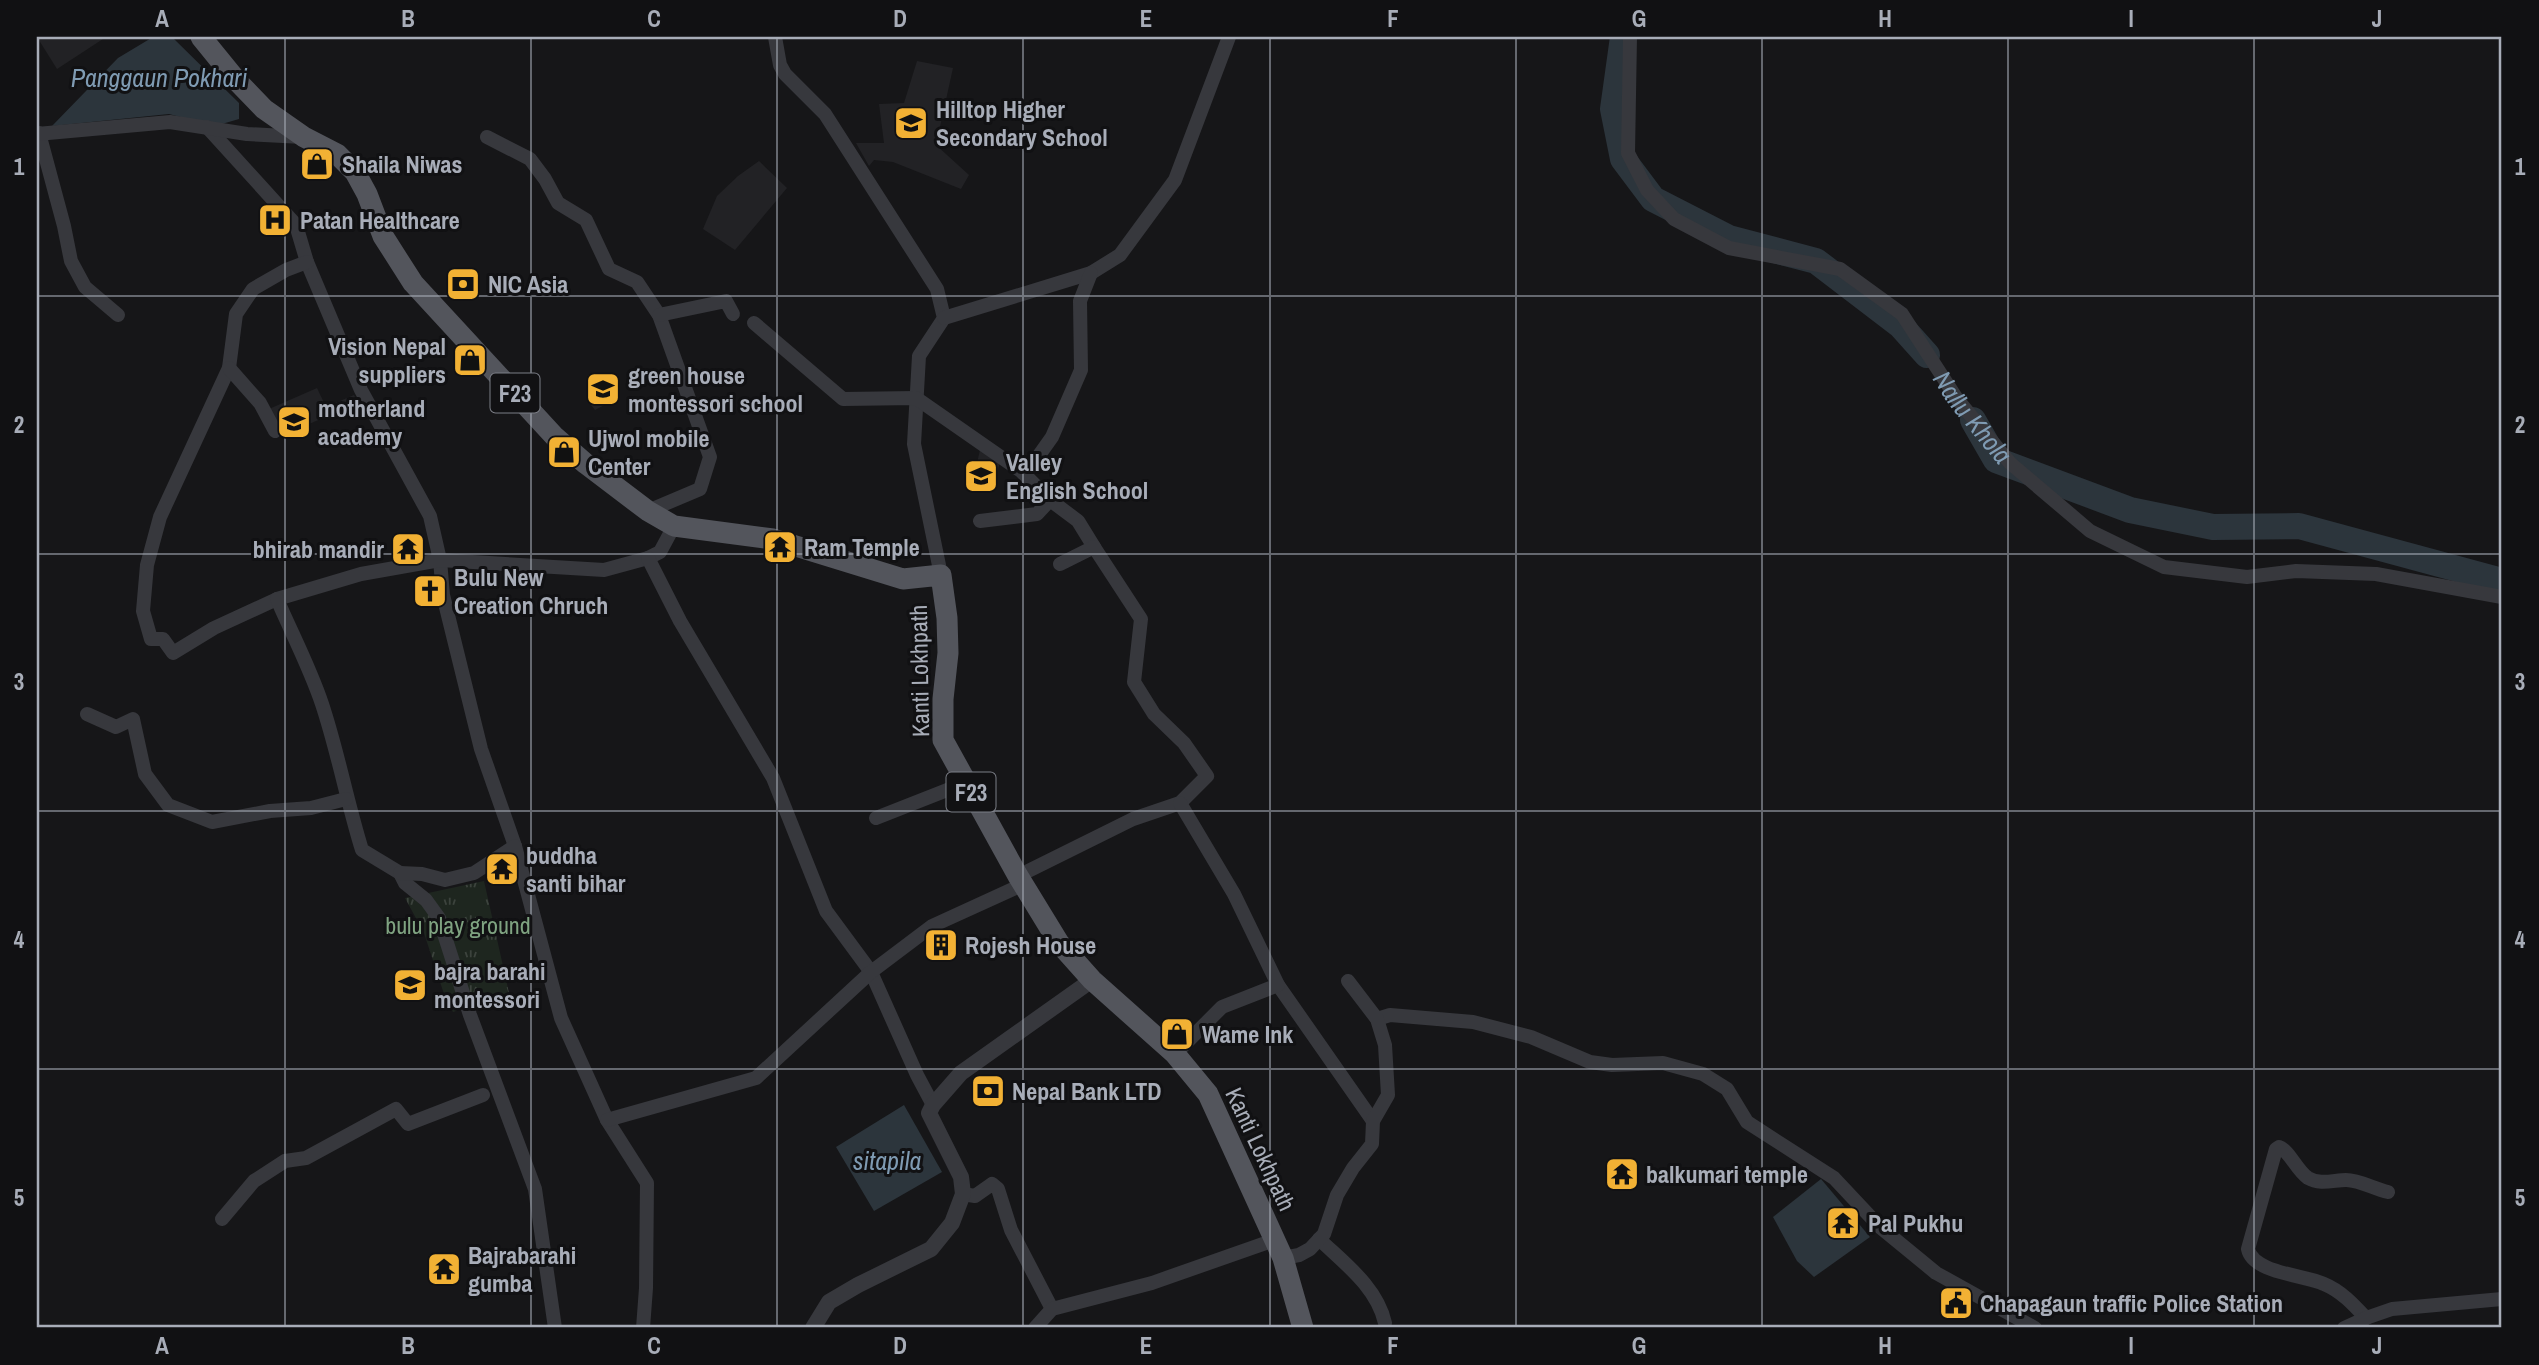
<svg xmlns="http://www.w3.org/2000/svg" width="2539" height="1365" font-family="'Archivo Narrow',sans-serif">
  <style>
    .built { fill: #222225 }
    .park { fill: url(#park-tufts) }
    .water { fill: #2c353c }
    .lines { fill: none; stroke-linecap: round; stroke-linejoin: round }
    .river { stroke: #2c353c; stroke-width: 26 }
    .minor { stroke: #37383d; stroke-width: 14 }
    .tertiary { stroke: #37383d; stroke-width: 16 }
    .primary { stroke: #53555c; stroke-width: 21 }
    .grid { fill: none; stroke: #a8adb8; stroke-width: 2; stroke-opacity: 0.55 }
    .labels { text-anchor: middle; dominant-baseline: central; stroke-width: 6; stroke-linejoin: round; paint-order: stroke }
    .shield { fill: #111113; stroke: #7b7e86; stroke-width: 2 }
    .shield-label { font-size: 23px; font-weight: bold; fill: #a8adb8 }
    .poi-label { font-size: 24px; font-weight: bold; fill: #a8adb8; stroke: #111113; text-anchor: start }
    .street-label { font-size: 24px; fill: #a8adb8; stroke: #111113 }
    .park-label { font-size: 24px; fill: #7fa381; stroke: #111113 }
    .water-label { font-size: 26px; font-style: italic; fill: #7f9bb3; stroke: #111113 }
    .neatline { fill: none; stroke: #a8adb8; stroke-width: 2.5 }
    .grid-label { font-size: 23px; text-anchor: middle; font-weight: bold; fill: #a8adb8 }
  </style>
  <defs>
    <pattern id="park-tufts" width="24" height="20" patternUnits="userSpaceOnUse" patternTransform="scale(1.75)"><rect width="24" height="20" fill="#1e261f"/><path d="M3 7l-1-3M5 7V3M7 7l1-3M15 17l-1-3M17 17v-4M19 17l1-3" fill="none" stroke="#3c433d"/></pattern>
  </defs>
  <rect width="100%" height="100%" fill="#161618"/>
  <g class="built">
    <path d="M 37,37 L 106,37 L 57,69 Z"/>
    <path d="M 917,61 L 953,68 L 936,145 L 969,175 L 961,189 L 893,162 L 874,160 L 869,166 L 856,143 L 884,143 L 879,104 L 904,103 Z"/>
    <path d="M 759,161 L 787,188 L 735,250 L 703,229 L 717,196 L 738,176 Z"/>
    <path d="M 606,376 L 616,399 L 595,410 L 588,401 L 596,396 L 593,381 Z"/>
    <path d="M 317,388 L 326,407 L 354,395 L 358,403 L 281,436 L 269,409 Z"/>
    <path d="M 980,450 L 1000,462 L 993,487 L 968,489 L 966,464 L 977,463 Z"/>
  </g>
  <path class="park" d="M 484,881 L 509,993 L 453,1012 L 445,997 L 424,933 L 405,898 Z"/>
  <g class="water">
    <path d="M 153,37 L 172,37 L 239,103 L 239,119 L 215,126 L 169,114 L 52,126 L 118,58 Z"/>
    <path d="M 904,1105 L 942,1172 L 874,1211 L 836,1147 Z"/>
    <path d="M 1821,1179 L 1870,1237 L 1814,1277 L 1797,1261 L 1773,1217 Z"/>
  </g>
  <g class="lines">
    <g class="river">
      <path d="M 1623,37 L 1613,109 L 1623,159 L 1653,199 L 1729,238 L 1816,261 L 1901,326 L 1927,355"/>
      <path d="M 1973,420 L 1996,460 L 2130,510 L 2213,527 L 2299,526 L 2502,581"/>
    </g>
    <g class="minor">
      <path d="M 775,37 L 780,65 L 785,74 L 825,114 L 937,289 L 944,318 L 919,356 L 914,444 L 941,575"/>
      <path id="s1" d="M 1630,37 L 1628,153 L 1647,190 L 1674,219 L 1729,248 L 1840,269 L 1902,314 L 1957,399 L 2010,463 L 2090,531 L 2164,567 L 2247,577 L 2296,571 L 2376,574 L 2502,597"/>
      <path d="M 207,127 L 296,225 L 307,262 L 361,390 L 430,516 L 440,560 L 443,595 L 481,749 L 515,846"/>
      <path d="M 39,133 L 64,226 L 71,261 L 85,287 L 118,315"/>
      <path d="M 37,134 L 170,122 L 247,134 L 303,137"/>
      <path d="M 487,137 L 530,159 L 545,179 L 558,203 L 586,220 L 609,269 L 637,282 L 659,315 L 710,457 L 700,489 L 648,511"/>
      <path d="M 307,262 L 286,270 L 253,289 L 236,314 L 229,368 L 160,517 L 147,565 L 143,611 L 151,639 L 163,639 L 173,653 L 214,628 L 277,599 L 361,574 L 440,560 L 604,570 L 648,558 L 660,552 L 674,526"/>
      <path d="M 659,315 L 726,301 L 733,314"/>
      <path d="M 944,318 L 1091,273 L 1120,255 L 1175,180 L 1229,37"/>
      <path d="M 754,323 L 843,399 L 916,398 L 1021,471 L 1050,500"/>
      <path d="M 229,368 L 260,403 L 275,431"/>
      <path d="M 1025,475 L 1052,437 L 1081,370 L 1080,301 L 1091,273"/>
      <path d="M 980,521 L 1037,514 L 1050,500 L 1078,521 L 1094,547"/>
      <path d="M 648,558 L 680,621 L 773,778 L 826,911 L 871,972 L 917,1075 L 933,1105"/>
      <path d="M 277,599 C 292,634 310,668 322,704 C 338,752 347,802 362,850 L 400,873 L 405,883 L 426,900 L 439,918 L 470,1015 L 535,1189 L 555,1328"/>
      <path d="M 87,714 L 116,727 L 133,719 L 145,774 L 168,805 L 212,822 L 270,811 L 311,808 L 346,799"/>
      <path d="M 876,818 L 965,783"/>
      <path d="M 400,873 L 422,874 L 445,880 L 474,873 L 515,846 L 561,1018 L 607,1120 L 647,1183 L 646,1288 L 643,1328"/>
      <path d="M 1018,876 L 1133,819 L 1180,803 L 1207,776 L 1184,743 L 1154,714 L 1134,682 L 1141,619 L 1094,547 L 1060,564"/>
      <path d="M 1278,985 L 1373,1121"/>
      <path d="M 1377,1019 L 1390,1015 L 1473,1022 L 1531,1037 L 1590,1062 L 1612,1065 L 1663,1063 L 1703,1074 L 1727,1089 L 1747,1122 L 1834,1178 L 1880,1227 L 1936,1273 L 2035,1328"/>
      <path d="M 1175,1054 L 1222,1007 L 1278,985 L 1234,894 L 1180,803"/>
      <path d="M 607,1120 L 756,1078 L 871,972 L 932,926 L 1024,884"/>
      <path d="M 963,1194 L 975,1196 L 992,1184 L 998,1189 L 1011,1230 L 1052,1309"/>
      <path d="M 222,1219 L 254,1181 L 285,1161 L 306,1158 L 396,1109 L 408,1124 L 483,1095"/>
      <path d="M 1319,1239 C 1344,1263 1377,1287 1385,1323"/>
      <path d="M 1283,1258 L 1299,1255 L 1310,1249 L 1324,1234 L 1337,1195 L 1353,1168 L 1372,1144 L 1373,1121 L 1388,1095 L 1385,1045 L 1377,1019 L 1348,981"/>
      <path d="M 2366,1318 C 2353,1304 2341,1291 2324,1284 C 2304,1275 2253,1273 2248,1249 L 2276,1149 L 2279,1147 C 2289,1150 2297,1171 2308,1178 C 2320,1185 2334,1180 2346,1180 C 2360,1180 2374,1189 2388,1192"/>
      <path d="M 1035,1328 L 1052,1309 L 1152,1283 L 1274,1240"/>
      <path d="M 2344,1328 L 2366,1318 L 2392,1309 L 2502,1299"/>
    </g>
    <path class="tertiary" d="M 813,1328 L 829,1302 L 858,1285 L 931,1249 L 952,1223 L 963,1194 L 961,1177 L 929,1113 L 933,1105 L 961,1073 L 1092,980"/>
    <path class="primary" d="M 201,37 L 236,80 L 264,109 L 304,137 L 337,154 L 355,172 L 367,194 L 383,236 L 413,283 L 555,437 L 586,464 L 648,511 L 674,526 L 773,539 L 903,579 L 941,575 L 947,618 L 948,653 L 943,699 L 943,740 L 1018,876 L 1059,943 L 1092,980 L 1175,1054 L 1208,1094 L 1283,1258 L 1303,1328"/>
  </g>
  <path class="grid" d="M 285,37 L 285,1328M 531,37 L 531,1328M 777,37 L 777,1328M 1023,37 L 1023,1328M 1270,37 L 1270,1328M 1516,37 L 1516,1328M 1762,37 L 1762,1328M 2008,37 L 2008,1328M 2254,37 L 2254,1328M 37,296 L 2502,296M 37,554 L 2502,554M 37,811 L 2502,811M 37,1069 L 2502,1069"/>
  <defs>
    <g id="school-square" transform="scale(1.75)"><rect x="-9" y="-9" width="18" height="18" rx="4" fill="#f2b134" stroke="#111113"/><path d="M0-5L7-2L0 1L-7-2ZM-4 1L0 2.5L4 1V4Q0 6-4 4Z" fill="#111"/></g>
    <g id="shop-square" transform="scale(1.75)"><rect x="-9" y="-9" width="18" height="18" rx="4" fill="#f2b134" stroke="#111113"/><path d="M-5-2.5h2.3a2.7 3.5 0 0 1 5.4 0H5L5.5 6h-11ZM-1.5-2.5h3a1.5 2.3 0 0 0-3 0Z" fill="#111"/></g>
    <g id="hospital-square" transform="scale(1.75)"><rect x="-9" y="-9" width="18" height="18" rx="4" fill="#f2b134" stroke="#111113"/><path d="M-5-5h3v3.5h4V-5h3V5h-3V1.5h-4V5h-3Z" fill="#111"/></g>
    <g id="bank-square" transform="scale(1.75)"><rect x="-9" y="-9" width="18" height="18" rx="4" fill="#f2b134" stroke="#111113"/><path d="M-6-4H6V4H-6ZM0-2.3a2.3 2.3 0 1 0 0 4.6a2.3 2.3 0 1 0 0-4.6Z" fill="#111"/></g>
    <g id="temple-square" transform="scale(1.75)"><rect x="-9" y="-9" width="18" height="18" rx="4" fill="#f2b134" stroke="#111113"/><path d="M0-6L5-2H3V0L6.5 2.5H4V6H1.5V3h-3V6H-4V2.5H-6.5L-3 0V-2H-5Z" fill="#111"/></g>
    <g id="church-square" transform="scale(1.75)"><rect x="-9" y="-9" width="18" height="18" rx="4" fill="#f2b134" stroke="#111113"/><path d="M-1.2-6h2.4v3.5h3.3v2.4h-3.3V6h-2.4V-.1h-3.3v-2.4h3.3Z" fill="#111"/></g>
    <g id="building-square" transform="scale(1.75)"><rect x="-9" y="-9" width="18" height="18" rx="4" fill="#f2b134" stroke="#111113"/><path d="M-4-6H4V6H1V3H-1V6H-4ZM-2.5-4.3h1.7v1.8h-1.7ZM.8-4.3h1.7v1.8H.8ZM-2.5-1h1.7V.8h-1.7ZM.8-1h1.7V.8H.8Z" fill="#111"/></g>
    <g id="civic-square" transform="scale(1.75)"><rect x="-9" y="-9" width="18" height="18" rx="4" fill="#f2b134" stroke="#111113"/><path d="M-.6-6.5H3V-4.5H.6V-3L4-1V1h2V6H-6V1h2V-1L-.6-3ZM-1.2 2.5V6h2.4V2.5Z" fill="#111"/></g>
  </defs>
  <g fill-rule="evenodd">
    <use href="#school-square" x="911" y="123"/>
    <use href="#shop-square" x="317" y="164"/>
    <use href="#hospital-square" x="275" y="220"/>
    <use href="#bank-square" x="463" y="284"/>
    <use href="#shop-square" x="470" y="360"/>
    <use href="#school-square" x="603" y="389"/>
    <use href="#school-square" x="294" y="422"/>
    <use href="#shop-square" x="564" y="452"/>
    <use href="#school-square" x="981" y="476"/>
    <use href="#temple-square" x="780" y="547"/>
    <use href="#temple-square" x="408" y="549"/>
    <use href="#church-square" x="430" y="591"/>
    <use href="#temple-square" x="502" y="869"/>
    <use href="#building-square" x="941" y="945"/>
    <use href="#school-square" x="410" y="985"/>
    <use href="#shop-square" x="1177" y="1034"/>
    <use href="#bank-square" x="988" y="1091"/>
    <use href="#temple-square" x="1622" y="1174"/>
    <use href="#temple-square" x="1843" y="1223"/>
    <use href="#temple-square" x="444" y="1269"/>
    <use href="#civic-square" x="1956" y="1303"/>
  </g>
  <g class="labels">
    <g class="shield">
      <rect x="490.5" y="373.5" width="49" height="39" rx="5"/>
      <rect x="946.5" y="772.5" width="49" height="39" rx="5"/>
    </g>
    <g class="shield-label">
      <text x="515" y="393">F23</text>
      <text x="971" y="792">F23</text>
    </g>
    <g class="poi-label">
      <text x="936" y="109">Hilltop Higher<tspan x="936" dy="28">Secondary School</tspan></text>
      <text x="342" y="164">Shaila Niwas</text>
      <text x="300" y="220">Patan Healthcare</text>
      <text x="488" y="284">NIC Asia</text>
      <text x="446" y="346" text-anchor="end">Vision Nepal<tspan x="446" dy="28">suppliers</tspan></text>
      <text x="628" y="375">green house<tspan x="628" dy="28">montessori school</tspan></text>
      <text x="318" y="408">motherland<tspan x="318" dy="28">academy</tspan></text>
      <text x="588" y="438">Ujwol mobile<tspan x="588" dy="28">Center</tspan></text>
      <text x="1006" y="462">Valley<tspan x="1006" dy="28">English School</tspan></text>
      <text x="804" y="547">Ram Temple</text>
      <text x="384" y="549" text-anchor="end">bhirab mandir</text>
      <text x="454" y="577">Bulu New<tspan x="454" dy="28">Creation Chruch</tspan></text>
      <text x="526" y="855">buddha<tspan x="526" dy="28">santi bihar</tspan></text>
      <text x="965" y="945">Rojesh House</text>
      <text x="434" y="971">bajra barahi<tspan x="434" dy="28">montessori</tspan></text>
      <text x="1202" y="1034">Wame Ink</text>
      <text x="1012" y="1091">Nepal Bank LTD</text>
      <text x="1646" y="1174">balkumari temple</text>
      <text x="1868" y="1223">Pal Pukhu</text>
      <text x="468" y="1255">Bajrabarahi<tspan x="468" dy="28">gumba</tspan></text>
      <text x="1980" y="1303">Chapagaun traffic Police Station</text>
    </g>
    <g class="street-label">
      <text transform="translate(919 671) rotate(-91)">Kanti Lokhpath</text>
      <text transform="translate(1261 1149) rotate(65)">Kanti Lokhpath</text>
    </g>
    <g class="park-label">
      <text x="458" y="925">bulu play ground</text>
    </g>
    <g class="water-label">
      <text x="159" y="77">Panggaun Pokhari</text>
      <text stroke="none"><textPath href="#s1" startOffset="574">Nallu Khola</textPath></text>
      <text x="887" y="1160">sitapila</text>
    </g>
  </g>
  <rect width="2539" height="1365" fill="none" stroke="#111113" stroke-width="77"/>
  <rect x="38" y="38" width="2462" height="1288" class="neatline"/>
  <g class="grid-label">
    <text x="162" y="27">A</text>
    <text x="408" y="27">B</text>
    <text x="654" y="27">C</text>
    <text x="900" y="27">D</text>
    <text x="1146" y="27">E</text>
    <text x="1393" y="27">F</text>
    <text x="1639" y="27">G</text>
    <text x="1885" y="27">H</text>
    <text x="2131" y="27">I</text>
    <text x="2377" y="27">J</text>
    <text x="19" y="175">1</text>
    <text x="2520" y="175">1</text>
    <text x="19" y="433">2</text>
    <text x="2520" y="433">2</text>
    <text x="19" y="690">3</text>
    <text x="2520" y="690">3</text>
    <text x="19" y="948">4</text>
    <text x="2520" y="948">4</text>
    <text x="19" y="1206">5</text>
    <text x="2520" y="1206">5</text>
    <text x="162" y="1354">A</text>
    <text x="408" y="1354">B</text>
    <text x="654" y="1354">C</text>
    <text x="900" y="1354">D</text>
    <text x="1146" y="1354">E</text>
    <text x="1393" y="1354">F</text>
    <text x="1639" y="1354">G</text>
    <text x="1885" y="1354">H</text>
    <text x="2131" y="1354">I</text>
    <text x="2377" y="1354">J</text>
  </g>
</svg>
